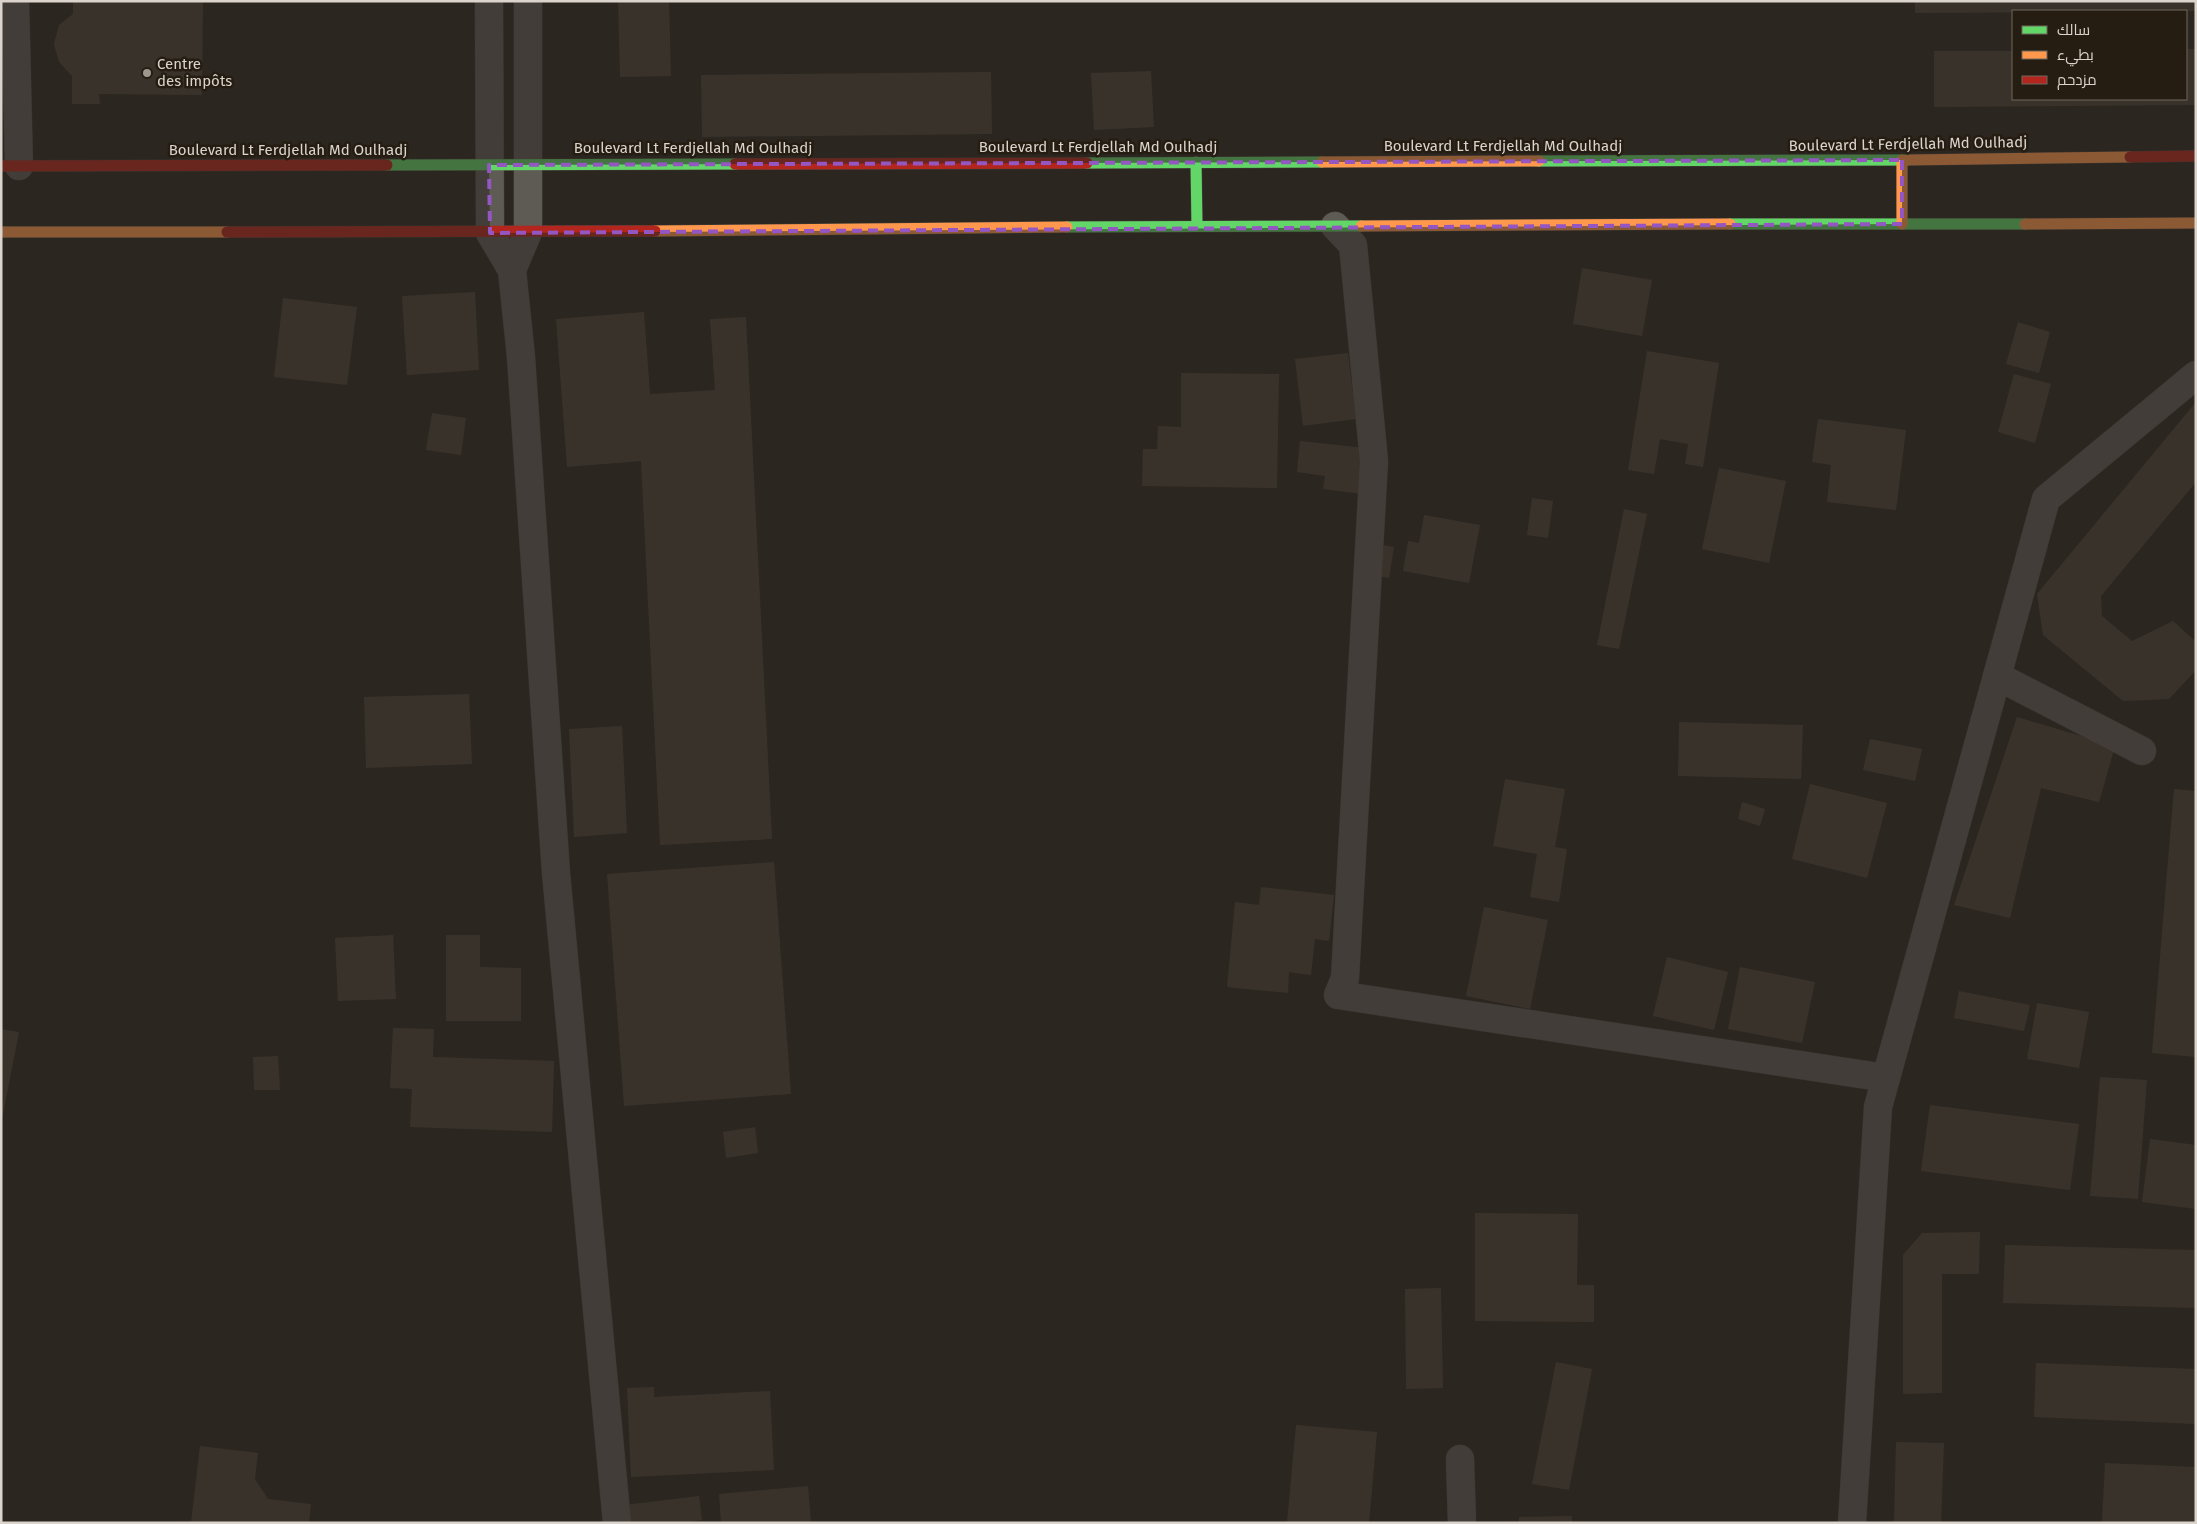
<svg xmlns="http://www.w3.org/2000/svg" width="2197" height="1524" font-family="'Fira Sans',Cairo,sans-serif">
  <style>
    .building { fill: #4a4237 }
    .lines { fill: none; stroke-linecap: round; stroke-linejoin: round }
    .street-casing { stroke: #47423d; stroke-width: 29 }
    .fast-casing { stroke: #47423d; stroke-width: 12 }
    .slow-casing { stroke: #47423d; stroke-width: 12 }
    .jam-casing { stroke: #47423d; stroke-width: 12 }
    .street { stroke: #5e5a54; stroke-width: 28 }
    .fast { stroke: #63d668; stroke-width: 11 }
    .slow { stroke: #ff974d; stroke-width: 11 }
    .jam { stroke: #b3261e; stroke-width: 11 }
    .marked { fill: none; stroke: #9356c2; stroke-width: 4; stroke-dasharray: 10 6; stroke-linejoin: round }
    .poi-dot { fill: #9d9790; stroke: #261d12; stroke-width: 2 }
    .labels { text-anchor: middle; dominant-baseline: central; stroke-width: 5; stroke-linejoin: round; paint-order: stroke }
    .poi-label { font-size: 15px; fill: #dbd4cd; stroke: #261d12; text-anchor: start }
    .street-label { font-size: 15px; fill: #dbd4cd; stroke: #261d12 }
  </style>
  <rect width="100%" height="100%" fill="#2b2620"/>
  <g class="building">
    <path d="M 73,1 L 203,1 L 202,95 L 99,94 L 100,104 L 72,104 L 72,76 L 59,62 L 54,44 L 59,25 L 73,14 Z"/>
    <path d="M 618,1 L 669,1 L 671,76 L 620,77 Z"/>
    <path d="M 1915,1 L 2196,1 L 2196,11 L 1915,13 Z"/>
    <path d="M 2186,49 L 2196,49 L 2196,105 L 1934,107 L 1934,51 L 2013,51 L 2013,99 L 2186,99 Z"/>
    <path d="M 1151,71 L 1154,127 L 1094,130 L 1091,73 Z"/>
    <path d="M 991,72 L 992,134 L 702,137 L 701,75 Z"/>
    <path d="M 1582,268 L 1652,280 L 1642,336 L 1573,324 Z"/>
    <path d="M 475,292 L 479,370 L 407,375 L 402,296 Z"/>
    <path d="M 283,298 L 357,307 L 347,385 L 274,377 Z"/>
    <path d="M 644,312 L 650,394 L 715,390 L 710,319 L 746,317 L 772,839 L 660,845 L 641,461 L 567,467 L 556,319 Z"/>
    <path d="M 2018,322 L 2050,332 L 2039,373 L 2006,364 Z"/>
    <path d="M 1647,351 L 1719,363 L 1703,467 L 1685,464 L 1688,444 L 1660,439 L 1654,474 L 1628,470 Z"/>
    <path d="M 1348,353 L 1356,419 L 1303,426 L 1295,359 Z"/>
    <path d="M 1181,373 L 1279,374 L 1277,488 L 1142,486 L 1143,449 L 1157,449 L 1158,426 L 1181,427 Z"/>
    <path d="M 2014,374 L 2051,384 L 2035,443 L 1998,432 Z"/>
    <path d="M 2196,402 L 2196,482 L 2101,596 L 2102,616 L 2132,641 L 2173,621 L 2196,642 L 2196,670 L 2169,699 L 2123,701 L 2043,635 L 2037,594 Z"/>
    <path d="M 432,413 L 466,418 L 461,455 L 426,450 Z"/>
    <path d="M 1818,419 L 1906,430 L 1896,510 L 1827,502 L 1831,465 L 1812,462 Z"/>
    <path d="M 1300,441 L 1366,448 L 1362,494 L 1323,489 L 1325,476 L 1297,472 Z"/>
    <path d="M 1719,468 L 1786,481 L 1769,563 L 1702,549 Z"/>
    <path d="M 1532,498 L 1553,501 L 1548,538 L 1527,535 Z"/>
    <path d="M 1624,509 L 1647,514 L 1619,649 L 1597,645 Z"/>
    <path d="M 1424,515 L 1480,525 L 1469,583 L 1403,571 L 1408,541 L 1419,543 Z"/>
    <path d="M 1377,544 L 1394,547 L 1389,578 L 1372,575 Z"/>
    <path d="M 469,694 L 472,764 L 366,768 L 364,697 Z"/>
    <path d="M 2017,717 L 2115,746 L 2099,802 L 2041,788 L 2010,918 L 1954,905 Z"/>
    <path d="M 1679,722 L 1803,725 L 1801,779 L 1678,776 Z"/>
    <path d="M 622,726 L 627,833 L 574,837 L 569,729 Z"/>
    <path d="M 1870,739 L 1922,749 L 1915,781 L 1863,770 Z"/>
    <path d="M 1505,779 L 1565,789 L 1555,847 L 1567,849 L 1559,902 L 1530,897 L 1537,854 L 1493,846 Z"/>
    <path d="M 1810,784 L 1887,803 L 1867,878 L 1792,859 Z"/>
    <path d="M 2174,789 L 2196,791 L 2196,1057 L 2152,1053 Z"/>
    <path d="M 1742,802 L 1765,809 L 1760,826 L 1738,819 Z"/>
    <path d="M 774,862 L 791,1094 L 624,1106 L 607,874 Z"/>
    <path d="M 1261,887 L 1334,895 L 1329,941 L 1315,939 L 1311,975 L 1289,972 L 1288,993 L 1227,987 L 1235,902 L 1259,905 Z"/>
    <path d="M 1484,907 L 1548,920 L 1530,1009 L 1466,996 Z"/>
    <path d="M 393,935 L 396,999 L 338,1001 L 335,938 Z"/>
    <path d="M 446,935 L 480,935 L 480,967 L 521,968 L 521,1021 L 446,1021 Z"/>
    <path d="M 1667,957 L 1728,972 L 1714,1030 L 1653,1016 Z"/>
    <path d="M 1740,967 L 1815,982 L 1802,1043 L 1728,1029 Z"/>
    <path d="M 1959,991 L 2030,1005 L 2024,1031 L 1954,1018 Z"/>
    <path d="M 2037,1003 L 2089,1012 L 2079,1068 L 2027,1059 Z"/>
    <path d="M 393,1028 L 434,1029 L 433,1057 L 554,1061 L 552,1132 L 410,1127 L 412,1089 L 390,1088 Z"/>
    <path d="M 1,1029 L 19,1032 L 2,1119 L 1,1119 Z"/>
    <path d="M 278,1056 L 280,1090 L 254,1090 L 253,1057 Z"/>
    <path d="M 2100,1077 L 2147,1080 L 2138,1199 L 2090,1196 Z"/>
    <path d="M 1930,1105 L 2079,1124 L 2070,1190 L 1921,1171 Z"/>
    <path d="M 755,1127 L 758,1153 L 726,1158 L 723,1132 Z"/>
    <path d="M 2150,1139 L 2196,1145 L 2196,1209 L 2142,1202 Z"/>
    <path d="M 1475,1213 L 1578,1214 L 1577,1285 L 1594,1285 L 1594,1322 L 1475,1321 Z"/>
    <path d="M 1980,1232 L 1979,1274 L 1942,1274 L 1942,1393 L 1903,1394 L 1903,1255 L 1922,1233 Z"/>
    <path d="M 2005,1245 L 2196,1250 L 2196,1308 L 2003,1303 Z"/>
    <path d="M 1441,1288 L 1443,1388 L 1406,1389 L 1405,1289 Z"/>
    <path d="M 1556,1362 L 1592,1369 L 1569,1490 L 1532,1484 Z"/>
    <path d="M 2036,1363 L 2196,1369 L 2196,1424 L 2034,1417 Z"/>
    <path d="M 654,1387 L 654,1397 L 770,1391 L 774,1470 L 631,1477 L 627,1388 Z"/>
    <path d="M 1296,1425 L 1377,1432 L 1369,1523 L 1287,1523 Z"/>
    <path d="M 1896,1442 L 1944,1443 L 1941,1523 L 1894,1523 Z"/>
    <path d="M 200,1446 L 258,1453 L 255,1479 L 268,1499 L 311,1504 L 309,1523 L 191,1523 Z"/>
    <path d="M 2105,1463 L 2196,1467 L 2196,1523 L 2102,1523 Z"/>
    <path d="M 808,1486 L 811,1523 L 721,1523 L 719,1494 Z"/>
    <path d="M 699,1496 L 702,1520 L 683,1523 L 618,1523 L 616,1506 Z"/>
    <path d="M 1572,1516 L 1572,1523 L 1519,1523 L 1519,1517 Z"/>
  </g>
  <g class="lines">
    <g class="street-casing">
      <g id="street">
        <path d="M 15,1 L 19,166"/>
        <path d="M 489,1 L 490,233 L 512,270 L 521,357 L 556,873 L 617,1523"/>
        <path d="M 1335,226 L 1353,245 L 1374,461 L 1345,978 L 1338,995 L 1886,1078"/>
        <path d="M 512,270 L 528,232 L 528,1"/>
        <path d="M 1997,676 L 2142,751"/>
        <path d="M 1460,1459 L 1462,1523"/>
        <path d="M 1852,1523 L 1878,1107 L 2046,499 L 2196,375"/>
      </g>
    </g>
    <g class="fast-casing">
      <g id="fast">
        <path d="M 1539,161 L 1907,160"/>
        <path d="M 1196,162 L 1197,226"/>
        <path d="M 1087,163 L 1322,162"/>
        <path d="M 387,165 L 735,164"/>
        <path d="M 1730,224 L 2025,224"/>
        <path d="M 1067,227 L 1361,226"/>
      </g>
    </g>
    <g class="slow-casing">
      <g id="slow">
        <path d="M 1902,160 L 1902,224"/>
        <path d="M 1907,160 L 2130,157"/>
        <path d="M 1322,162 L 1539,161"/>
        <path d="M 2025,224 L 2196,223"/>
        <path d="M 1361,226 L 1730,224"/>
        <path d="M 655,231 L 1067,227"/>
        <path d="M 1,232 L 227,232"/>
      </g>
    </g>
    <g class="jam-casing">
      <g id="jam">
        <path d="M 2130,157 L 2196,156"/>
        <path d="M 735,164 L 1087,163"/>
        <path d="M 1,166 L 387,165"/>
        <path d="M 227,232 L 655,231"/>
      </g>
    </g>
    <use href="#street" class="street"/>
    <use href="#fast" class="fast"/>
    <use href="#slow" class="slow"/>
    <use href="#jam" class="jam"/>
  </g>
  <path d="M0 0H2197V1524H0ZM 1902,160 L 1902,224 L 490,233 L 489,165 Z" fill="#2b2620" fill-opacity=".55" fill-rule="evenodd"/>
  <path class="marked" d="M 1902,160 L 1902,224 L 490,233 L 489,165 Z"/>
  <circle class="poi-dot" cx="147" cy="73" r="5"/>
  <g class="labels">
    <g class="poi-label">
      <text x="157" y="64">Centre<tspan x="157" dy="17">des impôts</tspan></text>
    </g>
    <g class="street-label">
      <text transform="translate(1908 144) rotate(-1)">Boulevard Lt Ferdjellah Md Oulhadj</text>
      <text x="1503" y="146">Boulevard Lt Ferdjellah Md Oulhadj</text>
      <text x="1098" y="147">Boulevard Lt Ferdjellah Md Oulhadj</text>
      <text x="693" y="148">Boulevard Lt Ferdjellah Md Oulhadj</text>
      <text x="288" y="150">Boulevard Lt Ferdjellah Md Oulhadj</text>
    </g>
  </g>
  <rect width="2197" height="1524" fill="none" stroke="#dbd4cd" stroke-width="5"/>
  <rect x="2012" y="10" width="175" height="90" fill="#261d12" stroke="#6e665d"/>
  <rect x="2022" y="26" width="25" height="8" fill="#63d668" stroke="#6e665d"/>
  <text x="2057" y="35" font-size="15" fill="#dbd4cd">سالك</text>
  <rect x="2022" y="51" width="25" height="8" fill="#ff974d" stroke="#6e665d"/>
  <text x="2057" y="60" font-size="15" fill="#dbd4cd">بطيء</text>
  <rect x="2022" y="76" width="25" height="8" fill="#b3261e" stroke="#6e665d"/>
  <text x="2057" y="85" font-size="15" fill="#dbd4cd">مزدحم</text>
</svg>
